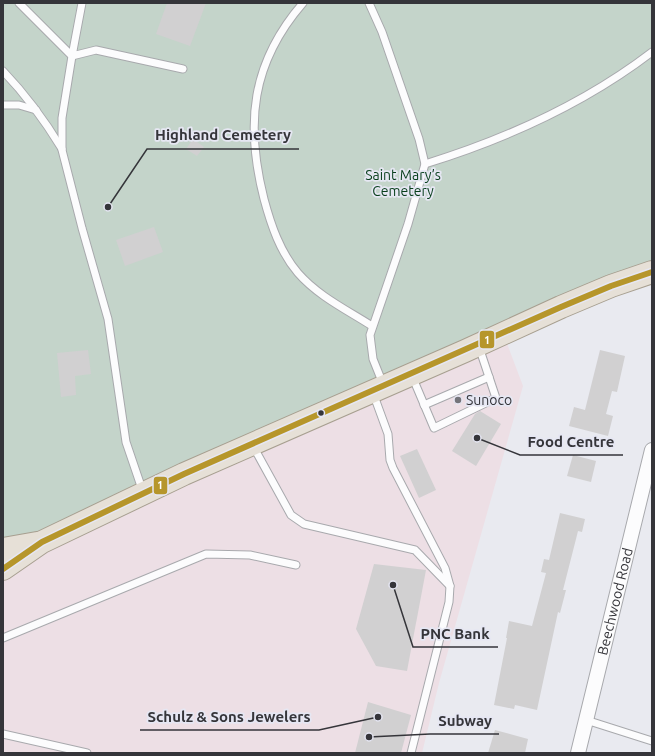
<svg xmlns="http://www.w3.org/2000/svg" width="655" height="756" font-family="Ubuntu,sans-serif">
  <style>
    .commercial { fill: #eddfe5 }
    .green { fill: #c4d4ca }
    .building { fill: #d1d0d1 }
    .lines { fill: none; stroke-linecap: round; stroke-linejoin: round }
    .service-casing { stroke: #a8a9ad; stroke-width: 9 }
    .minor-casing { stroke: #a8a9ad; stroke-width: 16 }
    .primary-casing { stroke: #a79f90; stroke-width: 24 }
    .service { stroke: #fcfcfd; stroke-width: 7 }
    .minor { stroke: #fcfcfd; stroke-width: 14 }
    .primary { stroke: #e6e0d7; stroke-width: 22 }
    .bus-1-casing { stroke: #e6e7f3; stroke-width: 9 }
    .bus-1 { stroke: #b6962b; stroke-width: 6 }
    .poi-dot { fill: #74747a; stroke: #e6e7f3; stroke-width: 1.5 }
    .bus-dot { fill: #35353a; stroke: #e6e7f3; stroke-width: 1.5 }
    .labels { text-anchor: middle; dominant-baseline: central; stroke-width: 3.5; stroke-linejoin: round; paint-order: stroke }
    .park-label { font-size: 14px; fill: #083f1c; stroke: #e6e7f3 }
    .poi-label { font-size: 14px; fill: #35353a; stroke: #e6e7f3; text-anchor: start }
    .street-label { font-size: 14px; fill: #35353a; stroke: #e6e7f3 }
    .leader { fill: none; stroke: #35353a; stroke-width: 1.5 }
    .callout-dot { fill: #35353a; stroke: #e6e7f3; stroke-width: 1.5 }
    .callout-label { font-size: 15px; text-anchor: middle; font-weight: bold; fill: #35353a; stroke: #e6e7f3; stroke-width: 3.5; stroke-linejoin: round; paint-order: stroke }
    .line-badge { stroke: #e6e7f3; stroke-width: 1.5 }
    .badge-label { font-size: 11px; text-anchor: middle; font-weight: bold; fill: #fff }
  </style>
  <rect width="100%" height="100%" fill="#e9eaf0"/>
  <path class="commercial" d="M 503,333 L 523,386 L 439,683 L 422,753 L 3,753 L 3,549 Z"/>
  <path class="green" d="M 3,3 L 652,3 L 652,272 L 3,549 Z"/>
  <g class="building">
    <path d="M 167,3 L 206,3 L 190,46 L 156,34 Z"/>
    <path d="M 193,139 L 204,147 L 197,156 L 186,149 Z"/>
    <path d="M 154,227 L 163,252 L 125,266 L 116,240 Z"/>
    <path d="M 88,350 L 91,374 L 75,376 L 76,395 L 61,397 L 57,353 Z"/>
    <path d="M 600,350 L 625,356 L 617,392 L 612,391 L 606,414 L 613,416 L 608,436 L 569,426 L 574,407 L 585,410 Z"/>
    <path d="M 480,411 L 501,424 L 476,466 L 452,451 L 475,414 Z"/>
    <path d="M 417,449 L 436,490 L 419,498 L 400,456 Z"/>
    <path d="M 573,455 L 596,461 L 591,482 L 567,476 Z"/>
    <path d="M 560,513 L 585,519 L 582,532 L 578,531 L 576,539 L 563,590 L 566,590 L 560,613 L 558,612 L 537,710 L 515,705 L 514,709 L 494,705 L 507,638 L 506,638 L 509,621 L 532,626 L 546,573 L 541,572 L 544,559 L 549,560 Z"/>
    <path d="M 374,564 L 426,570 L 407,671 L 376,666 L 356,629 Z"/>
    <path d="M 368,702 L 411,715 L 401,753 L 355,753 Z"/>
    <path d="M 495,730 L 528,739 L 525,753 L 488,753 Z"/>
  </g>
  <g class="lines">
    <g class="service-casing">
      <g id="service">
        <path d="M 19,3 L 72,56 L 62,118 L 62,150 L 82,228 L 108,319 L 126,442 L 143,492"/>
        <path d="M 82,3 L 72,56 L 96,50 L 183,69"/>
        <path d="M 303,3 C 251,63 245,124 264,199 C 271,225 280,252 298,273 C 318,296 347,310 372,326"/>
        <path d="M 369,3 L 382,32 L 419,139 L 425,164 L 408,224 L 370,335 L 373,359 L 383,384"/>
        <path d="M 3,71 C 26,95 45,121 62,149"/>
        <path d="M 3,105 L 19,105 L 36,110"/>
        <path d="M 425,164 C 506,139 584,104 652,52"/>
        <path d="M 412,376 L 434,428 L 496,398 L 479,347"/>
        <path d="M 373,393 L 388,434 L 390,460 L 393,468 L 445,568 L 450,586 L 449,602 L 411,753"/>
        <path d="M 424,405 L 489,377"/>
        <path d="M 253,446 L 291,515 L 304,524 L 415,550 L 450,586"/>
        <path d="M 3,638 L 206,554 L 250,555 L 296,565"/>
        <path d="M 586,720 L 652,741"/>
        <path d="M 3,734 L 87,753"/>
      </g>
    </g>
    <g class="minor-casing">
      <g id="minor">
        <path id="s1" d="M 578,753 L 652,450"/>
      </g>
    </g>
    <g class="primary-casing">
      <g id="primary">
        <path d="M 3,549 L 37,543"/>
        <path d="M 3,569 L 42,542 L 184,474 L 465,351 L 561,307 L 611,286 L 652,272"/>
      </g>
    </g>
    <use href="#service" class="service"/>
    <use href="#minor" class="minor"/>
    <use href="#primary" class="primary"/>
    <g class="bus-1-casing">
      <path id="bus-1" d="M 3,569 L 42,542 L 184,474 L 561,307 L 611,286 L 652,272"/>
    </g>
    <use href="#bus-1" class="bus-1"/>
  </g>
  <circle class="poi-dot" cx="458" cy="400" r="4"/>
  <circle class="bus-dot" cx="321" cy="413" r="3.5"/>
  <g class="labels">
    <g class="park-label">
      <text x="403" y="175">Saint Mary’s<tspan x="403" dy="16">Cemetery</tspan></text>
    </g>
    <g class="poi-label">
      <text x="466" y="400">Sunoco</text>
    </g>
    <g class="street-label">
      <text stroke="none"><textPath href="#s1" startOffset="156">Beechwood Road</textPath></text>
    </g>
  </g>
  <path class="leader" d="M108 207L147 149H299M477 438L520 455H623M393 585L413 647H498M378 717L319 730H140M369 737L430 734H499"/>
  <g class="callout-dot">
    <circle cx="108" cy="207" r="4"/>
    <circle cx="477" cy="438" r="4"/>
    <circle cx="393" cy="585" r="4"/>
    <circle cx="378" cy="717" r="4"/>
    <circle cx="369" cy="737" r="4"/>
  </g>
  <g class="callout-label">
    <text x="223" y="140">Highland Cemetery</text>
    <text x="571" y="447">Food Centre</text>
    <text x="455" y="639">PNC Bank</text>
    <text x="229" y="722">Schulz &amp; Sons Jewelers</text>
    <text x="465" y="726">Subway</text>
  </g>
  <g class="line-badge">
    <rect x="479" y="330" width="16" height="19" rx="4" fill="#b6962b"/>
    <rect x="153" y="476" width="15" height="19" rx="4" fill="#b6962b"/>
  </g>
  <g class="badge-label">
    <text x="487" y="344">1</text>
    <text x="160" y="489">1</text>
  </g>
  <rect width="655" height="756" fill="none" stroke="#35353a" stroke-width="8"/>
</svg>
